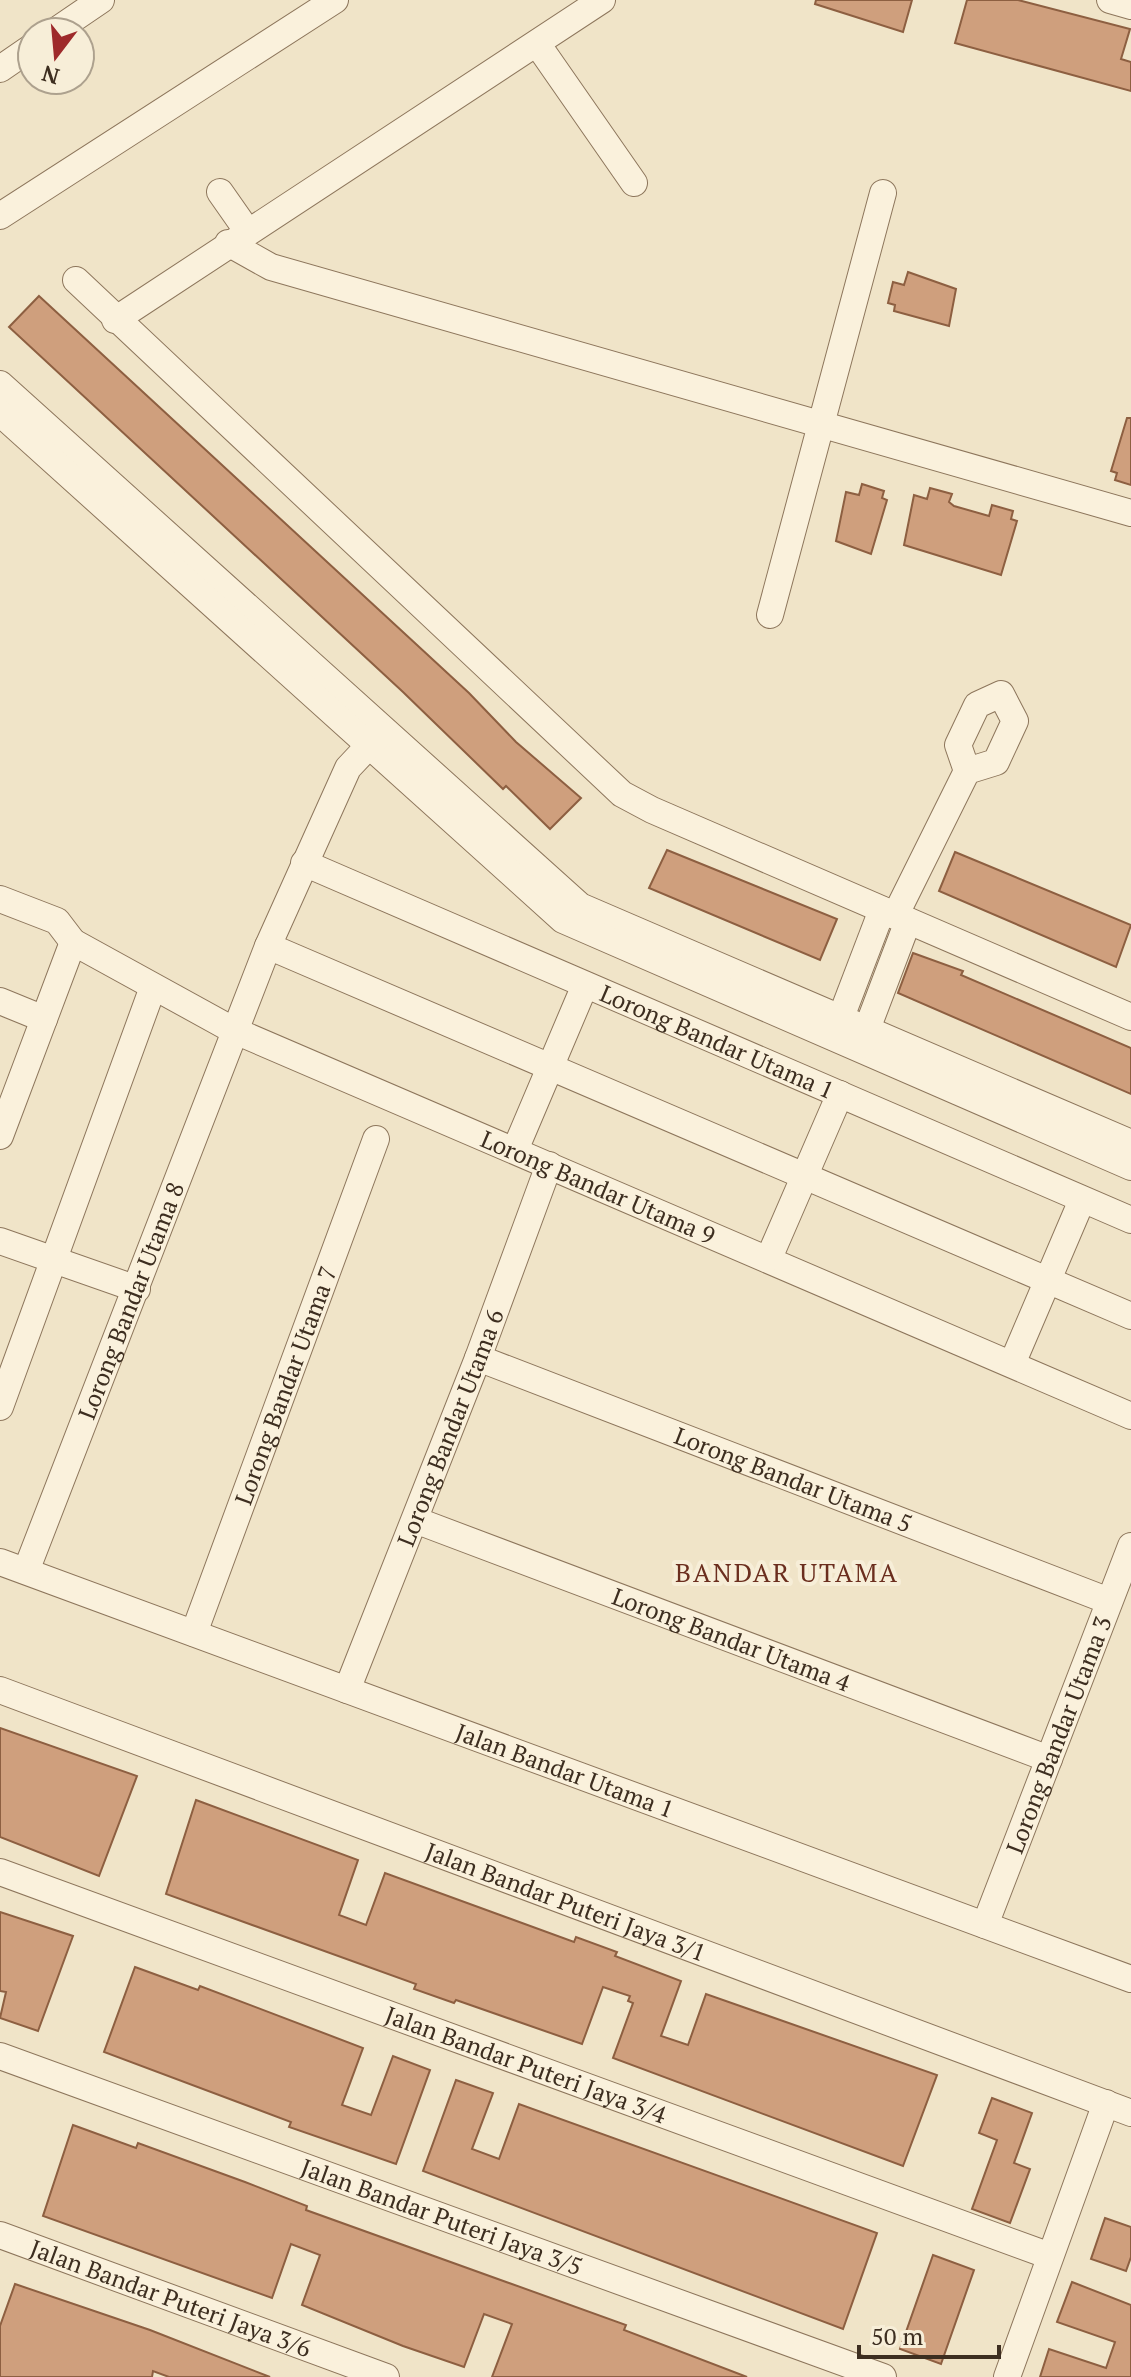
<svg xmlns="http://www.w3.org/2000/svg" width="1131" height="2377" font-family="'PT Serif',serif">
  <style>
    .building { fill: #cf9f7d; stroke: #8d5f41; stroke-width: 2 }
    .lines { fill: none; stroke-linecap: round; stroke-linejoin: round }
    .minor-casing { stroke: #8d765c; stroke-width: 28 }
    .minor { stroke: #faf1dc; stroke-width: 26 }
    .labels { text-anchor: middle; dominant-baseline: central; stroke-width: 8; stroke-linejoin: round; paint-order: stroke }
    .street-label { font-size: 24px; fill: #3d2e20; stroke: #f7eed8 }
    .neighbourhood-label { font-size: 26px; letter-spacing: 2px; fill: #6b2e1e; stroke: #f7eed8 }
  </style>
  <rect width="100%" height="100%" fill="#f0e4c8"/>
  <g class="building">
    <path d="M 816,0 L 912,0 L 903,32 L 815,4 Z"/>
    <path d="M 967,0 L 1018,0 L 1130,29 L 1121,59 L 1131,62 L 1131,91 L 955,43 Z"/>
    <path d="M 908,272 L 956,289 L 949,326 L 894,311 L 895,305 L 888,303 L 893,282 L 904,285 Z"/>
    <path d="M 39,296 L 469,693 L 516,742 L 581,798 L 550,829 L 506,786 L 503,789 L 403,692 L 9,327 Z"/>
    <path d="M 1127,418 L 1131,418 L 1131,485 L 1115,480 L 1117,473 L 1111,471 Z"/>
    <path d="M 862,484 L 884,491 L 882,498 L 887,500 L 871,554 L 836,541 L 846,492 L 859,495 Z"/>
    <path d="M 930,488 L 952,494 L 949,502 L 954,506 L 989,516 L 992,505 L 1013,511 L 1011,519 L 1017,521 L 1001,575 L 904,545 L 914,495 L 927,499 Z"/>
    <path d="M 667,850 L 837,919 L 820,960 L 649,888 Z"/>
    <path d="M 955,852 L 1131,925 L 1116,967 L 939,891 Z"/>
    <path d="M 913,953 L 963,971 L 961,975 L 1131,1048 L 1131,1094 L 898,993 Z"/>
    <path d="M 0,1728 L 137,1776 L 99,1876 L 0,1837 Z"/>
    <path d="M 196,1800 L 358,1860 L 339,1915 L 366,1925 L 385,1873 L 574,1942 L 576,1937 L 617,1952 L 615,1956 L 681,1981 L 661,2036 L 688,2045 L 706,1994 L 937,2075 L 903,2166 L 613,2058 L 633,2003 L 628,2001 L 630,1996 L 603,1987 L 582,2044 L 456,2000 L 454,2003 L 414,1989 L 416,1984 L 166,1894 Z"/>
    <path d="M 0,1912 L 73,1936 L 38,2031 L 0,2018 L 6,1992 L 0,1991 Z"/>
    <path d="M 135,1967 L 198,1990 L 200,1986 L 363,2048 L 342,2105 L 371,2115 L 393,2056 L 430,2070 L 396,2164 L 289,2127 L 291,2122 L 104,2052 Z"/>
    <path d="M 456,2080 L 493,2093 L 472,2149 L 499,2159 L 519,2104 L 877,2233 L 843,2329 L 423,2171 Z"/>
    <path d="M 992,2098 L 1032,2113 L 1014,2163 L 1030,2169 L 1010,2223 L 972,2209 L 997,2140 L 979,2133 Z"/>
    <path d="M 73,2125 L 136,2148 L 138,2143 L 245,2182 L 307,2206 L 306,2210 L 626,2325 L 624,2330 L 747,2377 L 492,2377 L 512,2324 L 484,2314 L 464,2367 L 403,2346 L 302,2305 L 320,2255 L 291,2244 L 272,2298 L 43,2216 Z"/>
    <path d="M 1105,2218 L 1131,2227 L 1131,2257 L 1126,2271 L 1091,2259 Z"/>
    <path d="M 933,2255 L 974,2270 L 941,2364 L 900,2349 Z"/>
    <path d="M 1072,2282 L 1131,2305 L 1131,2377 L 1040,2377 L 1049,2349 L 1106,2368 L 1115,2342 L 1057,2322 Z"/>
    <path d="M 15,2284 L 150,2330 L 270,2377 L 169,2377 L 153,2371 L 152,2377 L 0,2377 L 0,2326 Z"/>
  </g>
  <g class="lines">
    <g class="minor-casing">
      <g id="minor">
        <path d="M 1110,0 L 1131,6"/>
        <path d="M 54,32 L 101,0"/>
        <path d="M 538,45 L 634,183"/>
        <path d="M 0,69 L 32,47"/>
        <path d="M 220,192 L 248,232"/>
        <path d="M 0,216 L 335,0"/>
        <path d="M 228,243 L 271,267 L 1131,513"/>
        <path d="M 76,280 L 622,794 L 652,810 L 1131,1017"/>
        <path d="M 115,320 L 602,0"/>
        <path d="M 0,384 L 580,906 L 1131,1143"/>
        <path d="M 0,413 L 563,920 L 1131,1167"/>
        <path d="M 770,615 L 883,193"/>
        <path id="s1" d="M 304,863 L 1131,1220"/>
        <path d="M 0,899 L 57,921 L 73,942"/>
        <path d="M 895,916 L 967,771 L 958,745 L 977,705 L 1001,694 L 1015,721 L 996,762 L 967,771"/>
        <path id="s2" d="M 73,942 L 233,1030 L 1131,1416"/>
        <path d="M 268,946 L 1131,1316"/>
        <path d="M 0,1001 L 44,1019"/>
        <path d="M 835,1033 L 882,910"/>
        <path d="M 861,1045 L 908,921"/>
        <path d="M 0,1136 L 73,942"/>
        <path d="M 515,1150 L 585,985"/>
        <path d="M 0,1241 L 137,1289"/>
        <path d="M 769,1258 L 840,1094"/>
        <path id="s3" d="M 478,1358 L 1109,1601"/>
        <path d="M 1012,1364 L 1082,1200"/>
        <path d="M 0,1407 L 153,987"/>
        <path id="s4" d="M 415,1520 L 1049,1759"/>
        <path id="s5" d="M 0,1562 L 1131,1979"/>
        <path id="s6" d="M 26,1571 L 268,946 L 348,768 L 380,734"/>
        <path id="s7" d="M 194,1633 L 376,1139"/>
        <path id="s8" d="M 0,1690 L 1131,2113"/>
        <path id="s9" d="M 347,1690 L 478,1358 L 549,1165"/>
        <path id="s10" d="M 0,1872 L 1050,2256"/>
        <path id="s11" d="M 985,1925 L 1131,1546"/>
        <path id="s12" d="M 0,2056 L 883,2377"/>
        <path id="s13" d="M 0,2235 L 386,2377"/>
        <path d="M 1007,2377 L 1106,2103"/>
      </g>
    </g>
    <use href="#minor" class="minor"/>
  </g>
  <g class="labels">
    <g class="street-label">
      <text stroke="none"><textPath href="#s1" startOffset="450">Lorong Bandar Utama 1</textPath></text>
      <text stroke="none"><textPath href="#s2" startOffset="580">Lorong Bandar Utama 9</textPath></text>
      <text stroke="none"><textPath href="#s6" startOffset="290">Lorong Bandar Utama 8</textPath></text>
      <text stroke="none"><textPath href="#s7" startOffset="264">Lorong Bandar Utama 7</textPath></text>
      <text stroke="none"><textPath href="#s9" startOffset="282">Lorong Bandar Utama 6</textPath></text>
      <text stroke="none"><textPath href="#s3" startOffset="338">Lorong Bandar Utama 5</textPath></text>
      <text stroke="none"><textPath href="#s4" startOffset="338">Lorong Bandar Utama 4</textPath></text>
      <text stroke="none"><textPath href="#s11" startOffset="204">Lorong Bandar Utama 3</textPath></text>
      <text stroke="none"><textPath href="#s5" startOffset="602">Jalan Bandar Utama 1</textPath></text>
      <text stroke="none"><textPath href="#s8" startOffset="604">Jalan Bandar Puteri Jaya 3/1</textPath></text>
      <text stroke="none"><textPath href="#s10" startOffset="560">Jalan Bandar Puteri Jaya 3/4</textPath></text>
      <text stroke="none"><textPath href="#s12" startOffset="470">Jalan Bandar Puteri Jaya 3/5</textPath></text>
      <text stroke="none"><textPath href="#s13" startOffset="182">Jalan Bandar Puteri Jaya 3/6</textPath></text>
    </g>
    <g class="neighbourhood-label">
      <text x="787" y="1572">BANDAR UTAMA</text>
    </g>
  </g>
  <g transform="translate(56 56) rotate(196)"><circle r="38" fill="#f7eed8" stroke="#ada18e" stroke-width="2"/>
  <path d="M0-6L14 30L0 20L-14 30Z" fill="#9e2a2b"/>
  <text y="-12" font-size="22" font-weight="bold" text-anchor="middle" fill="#3d2e20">N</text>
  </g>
  <path d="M859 2345v12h140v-12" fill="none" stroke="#3d2e20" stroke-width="4"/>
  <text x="871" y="2345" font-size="24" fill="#3d2e20" stroke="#f7eed8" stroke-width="6" paint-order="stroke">50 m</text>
</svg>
